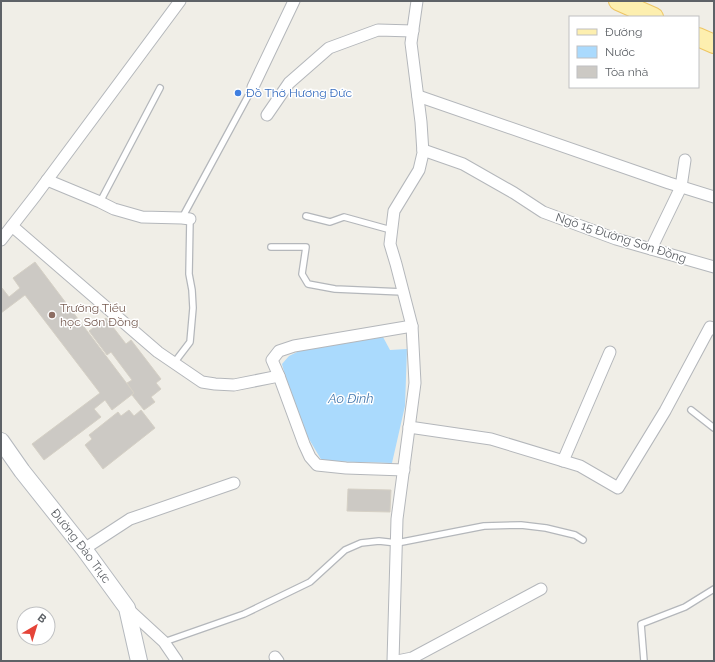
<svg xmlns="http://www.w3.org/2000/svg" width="715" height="662" font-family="Raleway,sans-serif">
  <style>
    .water { fill: #aadafd }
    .building { fill: #ccc9c4; stroke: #d5d0c5 }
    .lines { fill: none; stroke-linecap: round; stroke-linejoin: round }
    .lane-casing { stroke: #b4b7bb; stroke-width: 8 }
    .street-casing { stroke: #b4b7bb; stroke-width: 13 }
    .secondary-casing { stroke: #b5b9be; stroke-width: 18 }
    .primary-casing { stroke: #eec562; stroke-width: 20 }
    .lane { stroke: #fff; stroke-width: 5.5 }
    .street { stroke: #fff; stroke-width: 11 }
    .secondary { stroke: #fff; stroke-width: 16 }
    .primary { stroke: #fdefaf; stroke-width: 18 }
    .shop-dot { fill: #3f7fe0; stroke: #fff; stroke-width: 1.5 }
    .education-dot { fill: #8d6e63; stroke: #fff; stroke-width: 1.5 }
    .labels { text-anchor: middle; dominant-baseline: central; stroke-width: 3; stroke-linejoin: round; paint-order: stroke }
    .shop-label { font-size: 12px; fill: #366cbe; stroke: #fff; text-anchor: start }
    .street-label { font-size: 12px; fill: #5e6267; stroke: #fff }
    .education-label { font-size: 12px; fill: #785e54; stroke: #fff; text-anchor: start }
    .water-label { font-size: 13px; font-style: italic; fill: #467aaf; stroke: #fff }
  </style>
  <rect width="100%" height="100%" fill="#f0eee7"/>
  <path class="water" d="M 383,337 L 390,350 L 407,349 L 405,406 L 392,463 L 322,461 L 303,429 L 289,391 L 282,364 L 289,356 L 299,351 Z"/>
  <g class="building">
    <path d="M 35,262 L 134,393 L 112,410 L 105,400 L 94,409 L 101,417 L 44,460 L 32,444 L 100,393 L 25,295 L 1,313 L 1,289 L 2,288 L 9,297 L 20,288 L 13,278 Z"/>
    <path d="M 106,318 L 126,344 L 131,340 L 161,379 L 156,383 L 161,389 L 151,397 L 155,402 L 144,410 L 132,395 L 134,393 L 127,383 L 132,380 L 111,352 L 107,355 L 89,331 Z"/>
    <path d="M 129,410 L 134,416 L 141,410 L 155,428 L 103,469 L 85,445 L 92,439 L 89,435 L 118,412 L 121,416 Z"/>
    <path d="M 348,489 L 391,490 L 390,512 L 347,511 Z"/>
  </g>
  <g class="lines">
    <g class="lane-casing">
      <g id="lane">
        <path d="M 100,202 L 160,88"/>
        <path d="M 306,216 L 330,222 L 344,217 L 391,230"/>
        <path d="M 182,218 L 253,87"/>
        <path d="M 271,247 L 306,247 L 302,274 L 308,284 L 335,289 L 403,292"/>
        <path d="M 174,363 L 190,342 L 193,308 L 192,290 L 189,274 L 190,219"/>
        <path d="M 691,410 L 714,428"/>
        <path d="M 164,642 L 244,614 L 310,582 L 345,550 L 361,543 L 379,541 L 397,543 L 484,526 L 521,525 L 546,528 L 575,535 L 583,540"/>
        <path d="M 644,661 L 641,624 L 685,607 L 714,589"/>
      </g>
    </g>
    <g class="street-casing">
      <g id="street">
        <path d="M 253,87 L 294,1"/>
        <path d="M 418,96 L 669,183 L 714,197"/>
        <path d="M 267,115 L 289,83 L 329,48 L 378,30 L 413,31"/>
        <path d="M 423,150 L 463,164 L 514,193 L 543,212 L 616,239 L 714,267"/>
        <path d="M 47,180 L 100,202 L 114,209 L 142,217 L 182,218 L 190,219"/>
        <path d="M 12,226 L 158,352 L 202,382 L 215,384 L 234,385 L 279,376 L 272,360 L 279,351 L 294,346 L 412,326"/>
        <path d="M 1,240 L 36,195 L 180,1"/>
        <path d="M 651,249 L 681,187 L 685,160"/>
        <path d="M 279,376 L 304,444 L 310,457 L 317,465 L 346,468 L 404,470"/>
        <path d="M 409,427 L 491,439 L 580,466 L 618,488 L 665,411 L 710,327 L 714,329"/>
        <path d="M 563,461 L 610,352"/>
        <path d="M 84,549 L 130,519 L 234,483"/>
        <path d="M 127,608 L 164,642 L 177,661"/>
        <path d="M 275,657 L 278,661"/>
        <path d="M 393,661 L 397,519 L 415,383 L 412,326 L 396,264 L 390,244 L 394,211 L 419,170 L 423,153 L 421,122 L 411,43 L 417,1"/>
        <path d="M 397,661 L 412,658 L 541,589"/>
      </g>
    </g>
    <g class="secondary-casing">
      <g id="secondary">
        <path id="s1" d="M 1,441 L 22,471 L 84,549 L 127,608 L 139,661"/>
      </g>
    </g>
    <g class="primary-casing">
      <g id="primary">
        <path d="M 618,1 L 654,17"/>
        <path d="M 698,37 L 714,44"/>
      </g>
    </g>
    <use href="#lane" class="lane"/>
    <use href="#street" class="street"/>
    <use href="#secondary" class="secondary"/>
    <use href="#primary" class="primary"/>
  </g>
  <circle class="shop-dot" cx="238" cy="93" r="4"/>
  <circle class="education-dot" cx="52" cy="315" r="4"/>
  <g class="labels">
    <g class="shop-label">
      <text x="246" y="93">Đồ Thờ Hương Đức</text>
    </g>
    <g class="street-label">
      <text transform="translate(621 238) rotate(18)">Ngõ 15 Đường Sơn Đồng</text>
      <text stroke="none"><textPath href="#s1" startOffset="132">Đường Đào Trực</textPath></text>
    </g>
    <g class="education-label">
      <text x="60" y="308">Trường Tiểu<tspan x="60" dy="14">học Sơn Đồng</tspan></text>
    </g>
    <g class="water-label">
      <text x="351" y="398">Ao Đình</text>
    </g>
  </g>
  <rect width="715" height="662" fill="none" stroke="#5e6267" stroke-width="4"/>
  <rect x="569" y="16" width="130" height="72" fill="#ffffff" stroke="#bfc0c2"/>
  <rect x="577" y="29" width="20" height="6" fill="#fdefaf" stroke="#bfc0c2"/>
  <text x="605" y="36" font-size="12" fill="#5e6267">Đường</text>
  <rect x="577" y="46" width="20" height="12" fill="#aadafd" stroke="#bfc0c2"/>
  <text x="605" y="56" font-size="12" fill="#5e6267">Nước</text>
  <rect x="577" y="66" width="20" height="12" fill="#ccc9c4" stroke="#bfc0c2"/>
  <text x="605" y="76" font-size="12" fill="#5e6267">Tòa nhà</text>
  <g transform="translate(36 626) rotate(38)"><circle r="19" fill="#ffffff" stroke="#bfc0c2"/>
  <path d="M0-3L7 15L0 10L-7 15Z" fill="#e54438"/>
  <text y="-6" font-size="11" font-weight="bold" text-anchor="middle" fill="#5e6267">B</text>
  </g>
</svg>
